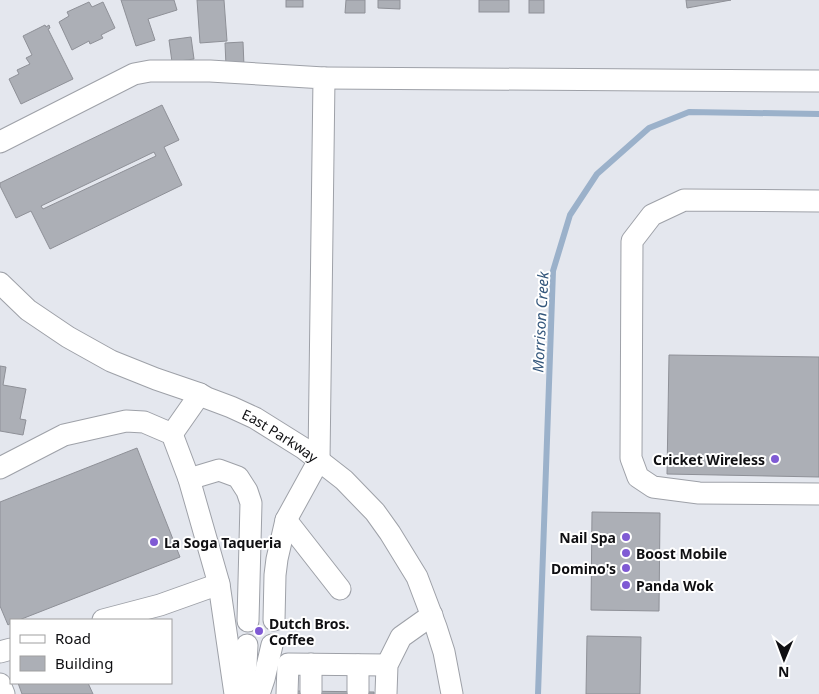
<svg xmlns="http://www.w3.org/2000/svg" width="819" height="694" font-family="'Noto Sans',sans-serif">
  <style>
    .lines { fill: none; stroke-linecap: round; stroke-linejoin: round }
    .stream { stroke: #9bb1ca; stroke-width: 6 }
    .building { fill: #acafb6; stroke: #8e9097; fill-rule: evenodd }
    .minor-casing { stroke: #9ea1a8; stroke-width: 23 }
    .minor { stroke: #fff; stroke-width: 21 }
    .poi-dot { fill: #7f5ad4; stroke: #fff; stroke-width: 2 }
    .labels { text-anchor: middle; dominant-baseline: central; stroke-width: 4; stroke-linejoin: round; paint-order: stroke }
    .street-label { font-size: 14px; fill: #0f0f12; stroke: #fff }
    .poi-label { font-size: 14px; font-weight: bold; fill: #0f0f12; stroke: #fff; text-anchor: start }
    .water-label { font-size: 15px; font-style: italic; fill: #33567b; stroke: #fff }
  </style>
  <rect width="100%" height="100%" fill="#e4e7ee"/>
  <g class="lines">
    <path class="stream" d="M 538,694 L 553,271 L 570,215 L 597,174 L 649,128 L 689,112 L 819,114"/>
  </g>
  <g class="building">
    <path d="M 121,0 L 174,0 L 177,10 L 148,19 L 155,40 L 136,46 Z"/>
    <path d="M 197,0 L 224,0 L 227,41 L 200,43 Z"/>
    <rect x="286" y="0" width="17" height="7"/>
    <path d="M 346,0 L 365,0 L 365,13 L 345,13 Z"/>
    <path d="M 378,0 L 400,0 L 400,9 L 378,8 Z"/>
    <rect x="479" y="0" width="30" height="12"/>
    <rect x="529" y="0" width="15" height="13"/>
    <path d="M 686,0 L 731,0 L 687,8 Z"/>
    <path d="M 89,2 L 92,7 L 103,2 L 115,28 L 101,35 L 103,38 L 90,44 L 89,41 L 72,50 L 59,22 L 69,16 L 67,12 Z"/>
    <path d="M 45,25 L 46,27 L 49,25 L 50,28 L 48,29 L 73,79 L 21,104 L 9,79 L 19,74 L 17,70 L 30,64 L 26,58 L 32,55 L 23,36 Z"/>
    <path d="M 191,37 L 194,59 L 172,62 L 169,40 Z"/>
    <path d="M 243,42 L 244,66 L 226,66 L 225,43 Z"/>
    <path d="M 162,105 L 179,140 L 164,147 L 182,185 L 50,249 L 31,211 L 16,218 L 0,186 L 0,183 ZM 154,152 L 156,156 L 43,209 L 41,206 Z"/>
    <path d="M 669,355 L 819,357 L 819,477 L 667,474 Z"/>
    <path d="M 0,366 L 6,367 L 3,385 L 26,389 L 20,419 L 26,420 L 23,435 L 0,431 Z"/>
    <path d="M 137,448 L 180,557 L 19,620 L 11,620 L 11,623 L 8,625 L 0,606 L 0,502 Z"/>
    <path d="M 592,512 L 660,513 L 659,611 L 591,610 Z"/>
    <path d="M 587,636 L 641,637 L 640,694 L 586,694 Z"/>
    <path d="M 18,683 L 88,683 L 93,694 L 22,694 Z"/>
    <path d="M 297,691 L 374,692 L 374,694 L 297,694 Z"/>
  </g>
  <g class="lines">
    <g class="minor-casing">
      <g id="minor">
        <path d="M 324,78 L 819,81"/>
        <path d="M 0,142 L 134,74 L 150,71 L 210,71 L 324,78 L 319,460 L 286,520 L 277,559 L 275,575 L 274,620"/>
        <path d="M 819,201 L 684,200 L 652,215 L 632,241 L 631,458 L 638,477 L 653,487 L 699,493 L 819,494"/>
        <path id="s1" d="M 0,283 L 28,310 L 68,337 L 111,361 L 156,379 L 200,394 L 207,398 L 231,407 L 255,418 L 303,448 L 344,480 L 375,512 L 390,533 L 417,577 L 436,627 L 444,652 L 452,694"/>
        <path d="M 172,434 L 200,394"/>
        <path d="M 0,468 L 64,435 L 126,421 L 144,422 L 172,434 L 189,479 L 219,584 L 235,694"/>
        <path d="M 189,479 L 219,470 L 238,477 L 247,491 L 251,503 L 248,621"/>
        <path d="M 286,520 L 340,589"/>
        <path d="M 103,620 L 160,605 L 219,584"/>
        <path d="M 0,652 L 11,649"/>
        <path d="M 311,664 L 311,691"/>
        <path d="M 0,684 L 4,694"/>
        <path d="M 358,691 L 358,665"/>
        <path d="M 242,694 L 246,665 L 247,645"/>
        <path d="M 259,694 L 264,679 L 272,645"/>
        <path d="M 287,694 L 288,664 L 387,665"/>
        <path d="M 386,694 L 387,665 L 401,637 L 432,615"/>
      </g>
    </g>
    <use href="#minor" class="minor"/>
  </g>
  <g class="poi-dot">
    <circle cx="775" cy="459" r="5"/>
    <circle cx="626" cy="537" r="5"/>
    <circle cx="154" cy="542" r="5"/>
    <circle cx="626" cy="553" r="5"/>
    <circle cx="626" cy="568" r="5"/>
    <circle cx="626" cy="585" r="5"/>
    <circle cx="259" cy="631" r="5"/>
  </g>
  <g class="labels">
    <g class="street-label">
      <text stroke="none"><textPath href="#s1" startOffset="322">East Parkway</textPath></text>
    </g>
    <g class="poi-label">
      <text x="765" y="459" text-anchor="end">Cricket Wireless</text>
      <text x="616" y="537" text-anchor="end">Nail Spa</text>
      <text x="164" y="542">La Soga Taqueria</text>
      <text x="636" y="553">Boost Mobile</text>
      <text x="616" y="568" text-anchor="end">Domino's</text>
      <text x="636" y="585">Panda Wok</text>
      <text x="269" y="623">Dutch Bros.<tspan x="269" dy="16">Coffee</tspan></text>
    </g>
    <g class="water-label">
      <text transform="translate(540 322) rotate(-87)">Morrison Creek</text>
    </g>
  </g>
  <rect x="10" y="619" width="162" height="65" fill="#ffffff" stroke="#9f9fa0"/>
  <rect x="20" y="635" width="25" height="8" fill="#ffffff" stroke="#9f9fa0"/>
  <text x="55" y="644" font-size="15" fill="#0f0f12">Road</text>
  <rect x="20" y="656" width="25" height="15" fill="#acafb6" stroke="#9f9fa0"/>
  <text x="55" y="669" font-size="15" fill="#0f0f12">Building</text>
  <g transform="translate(784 659) rotate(181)" stroke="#ffffff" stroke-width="4" paint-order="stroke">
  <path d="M0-4L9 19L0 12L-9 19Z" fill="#0f0f12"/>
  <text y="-8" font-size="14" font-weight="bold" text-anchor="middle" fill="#0f0f12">N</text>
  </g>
</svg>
